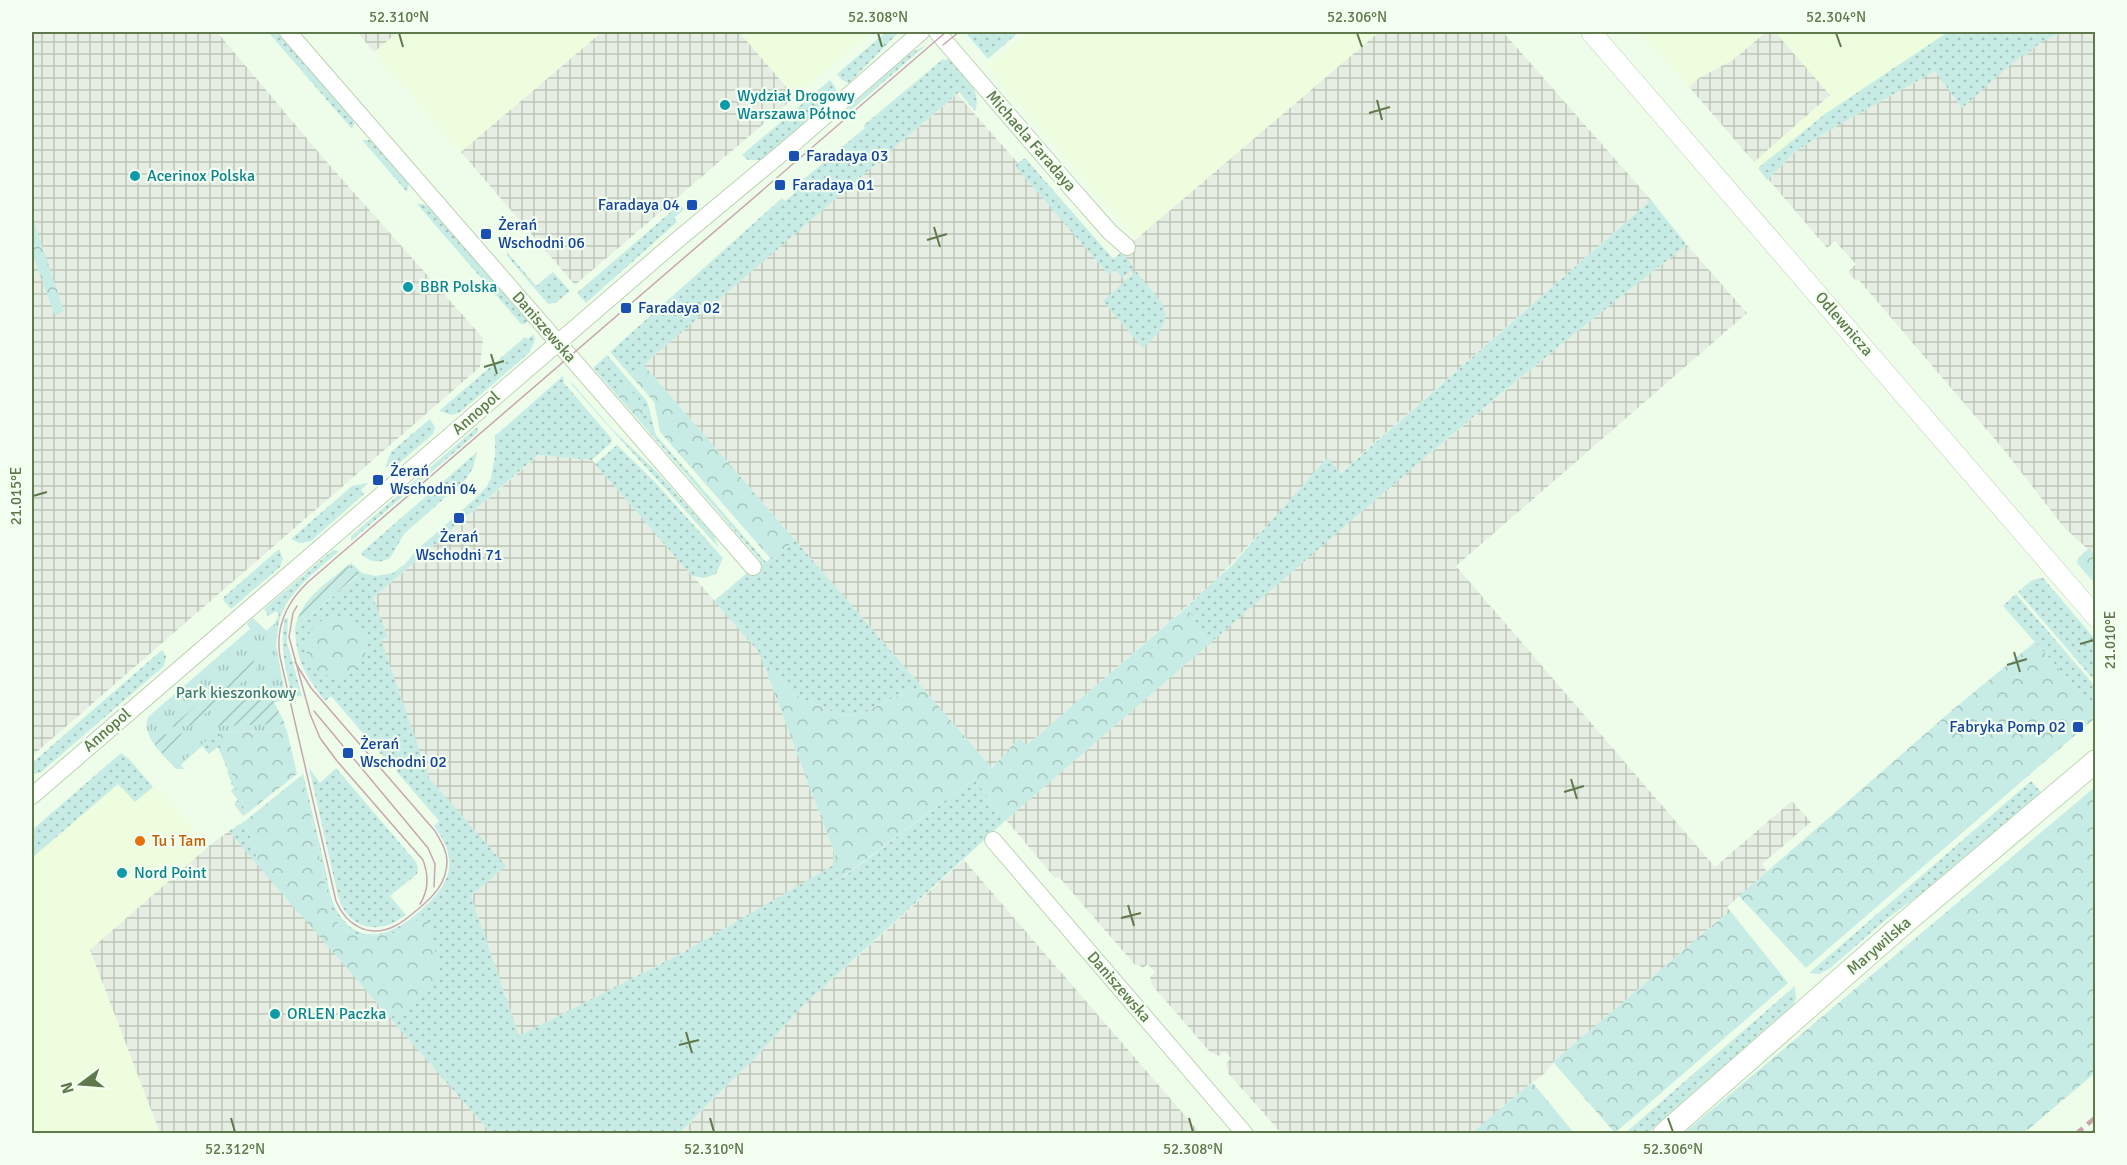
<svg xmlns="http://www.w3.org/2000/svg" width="2127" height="1165" font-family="Signika,sans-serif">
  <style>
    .commercial { fill: #edfdde }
    .industrial { fill: url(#industrial-grid) }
    .grass { fill: url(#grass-dots) }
    .forest { fill: url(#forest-crowns) }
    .park { fill: url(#park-tufts) }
    .garden { fill: url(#garden-furrows) }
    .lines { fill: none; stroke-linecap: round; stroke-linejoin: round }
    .minor-casing { stroke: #bcd3b1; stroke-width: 18 }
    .tertiary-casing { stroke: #bcd3b1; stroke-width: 21 }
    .secondary-casing { stroke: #bed8b1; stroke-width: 24 }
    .minor { stroke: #fff; stroke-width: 16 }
    .tertiary { stroke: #fff; stroke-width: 20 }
    .secondary { stroke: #fff; stroke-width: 22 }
    .tram { stroke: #c9a6af; stroke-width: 1.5 }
    .rail { stroke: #c9a6af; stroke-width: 4.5; stroke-dasharray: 9 6; stroke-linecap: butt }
    .ticks { fill: none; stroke: #5f794c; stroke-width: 2 }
    .culture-dot { fill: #0f9aa8; stroke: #f3fff1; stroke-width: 2 }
    .transit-dot { fill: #1a4fb4; stroke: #f3fff1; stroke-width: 2 }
    .food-dot { fill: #e8710a; stroke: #f3fff1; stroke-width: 2 }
    .labels { text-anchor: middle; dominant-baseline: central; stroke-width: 4.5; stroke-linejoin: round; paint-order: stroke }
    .culture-label { font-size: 16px; fill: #0d838f; stroke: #f3fff1; text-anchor: start }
    .street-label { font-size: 16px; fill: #5f794c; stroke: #f3fff1 }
    .transit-label { font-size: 16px; fill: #164399; stroke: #f3fff1; text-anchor: start }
    .park-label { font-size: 16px; fill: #417a75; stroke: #f3fff1 }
    .food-label { font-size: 16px; fill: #c56008; stroke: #f3fff1; text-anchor: start }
    .neatline { fill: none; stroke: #5f794c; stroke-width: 2 }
    .ticks-label { font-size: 15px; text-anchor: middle; fill: #5f794c }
  </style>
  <defs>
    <pattern id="industrial-grid" width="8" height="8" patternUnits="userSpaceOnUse" patternTransform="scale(1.5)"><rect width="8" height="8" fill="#e6eee3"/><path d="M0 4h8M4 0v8" fill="none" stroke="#bec6ba"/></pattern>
    <pattern id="grass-dots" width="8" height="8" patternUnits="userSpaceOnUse" patternTransform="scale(1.5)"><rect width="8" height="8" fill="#c7ece5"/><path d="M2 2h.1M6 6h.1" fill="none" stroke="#a5c4bc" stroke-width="1.8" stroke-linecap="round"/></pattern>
    <pattern id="forest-crowns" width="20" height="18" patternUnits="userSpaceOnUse" patternTransform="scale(1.5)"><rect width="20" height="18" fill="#c7ece5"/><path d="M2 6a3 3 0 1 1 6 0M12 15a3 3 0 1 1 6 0" fill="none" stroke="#a5c4bc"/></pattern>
    <pattern id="park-tufts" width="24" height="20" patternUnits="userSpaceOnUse" patternTransform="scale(1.5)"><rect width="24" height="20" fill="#c7ece5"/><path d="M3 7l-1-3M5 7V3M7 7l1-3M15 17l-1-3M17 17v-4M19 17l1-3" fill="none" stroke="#a5c4bc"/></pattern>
    <pattern id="garden-furrows" width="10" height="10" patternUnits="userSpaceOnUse" patternTransform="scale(1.5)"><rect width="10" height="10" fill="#c7ece5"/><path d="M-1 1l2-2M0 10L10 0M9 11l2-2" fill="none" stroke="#a5c4bc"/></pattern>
  </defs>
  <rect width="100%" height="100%" fill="#edfdea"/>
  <g class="commercial">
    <path d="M 398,32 L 602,32 L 461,152 L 374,52 Z"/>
    <path d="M 739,32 L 870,32 L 795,97 Z"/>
    <path d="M 1029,32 L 1379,32 L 1137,239 L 1002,84 L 996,74 L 988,67 Z"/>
    <path d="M 1641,32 L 1766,32 L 1733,60 L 1699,78 L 1689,87 Z"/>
    <path d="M 1775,32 L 1948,32 L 1825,114 L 1758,168 L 1754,162 L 1830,95 Z"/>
    <path d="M 118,783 L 135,802 L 154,785 L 209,846 L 90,950 L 160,1133 L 32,1133 L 32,858 Z"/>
  </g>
  <g class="industrial">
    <path d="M 32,32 L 217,32 L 325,160 L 483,338 L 480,367 L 32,756 Z"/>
    <path d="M 357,32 L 398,32 L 374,52 Z"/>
    <path d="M 602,32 L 739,32 L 795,97 L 575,285 L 461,152 Z"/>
    <path d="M 1379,32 L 1503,32 L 1651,200 L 1340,473 L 1326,459 L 1290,501 L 1211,585 L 1027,746 L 1019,738 L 992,768 L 643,364 L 957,94 L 1018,163 L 1025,158 L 1113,259 Z"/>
    <path d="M 1766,32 L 1775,32 L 1830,95 L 1754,162 L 1689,87 L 1699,78 L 1733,60 Z"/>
    <path d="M 2063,32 L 2095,32 L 2095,556 L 2063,526 L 2004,450 L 1858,279 L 1856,281 L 1848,272 L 1856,264 L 1835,241 L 1827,248 L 1768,179 L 1796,151 L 1828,131 L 1935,71 L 2023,54 L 2025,56 L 2041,42 Z"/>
    <path d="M 1687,245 L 1747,313 L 1456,566 L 1715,867 L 1792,801 L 1811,822 L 1762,864 L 1767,872 L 1727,907 L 1727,913 L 1564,1053 L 1556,1059 L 1545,1073 L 1526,1087 L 1472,1133 L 1281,1133 L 1228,1073 L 1226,1064 L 1231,1058 L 1224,1051 L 1219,1056 L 1210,1052 L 1152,985 L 1150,977 L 1155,972 L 1151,968 L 1148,964 L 1143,968 L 1139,965 L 1135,965 L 1059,877 L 1055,878 L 1006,820 L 1369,504 L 1603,310 Z"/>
    <path d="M 539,455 L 592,460 L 759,652 L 834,852 L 833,866 L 682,953 L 519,1036 L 471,896 L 505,866 L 429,778 L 380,640 L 387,638 L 373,598 Z"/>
    <path d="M 229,831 L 491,1133 L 160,1133 L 90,950 L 209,846 Z"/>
    <path d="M 964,860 L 1200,1133 L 680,1134 L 711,1101 L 754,1059 L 805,1004 Z"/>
  </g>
  <g class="grass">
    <path d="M 268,32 L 279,32 L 352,116 L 354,124 L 352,129 Z"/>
    <path d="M 886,32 L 899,32 L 849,83 L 842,80 L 837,74 Z"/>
    <path d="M 965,32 L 1019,32 L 988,59 Z"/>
    <path d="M 1948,32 L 2063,32 L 2041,42 L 2025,56 L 2022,55 L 1962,108 L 1935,71 L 1828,131 L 1796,151 L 1767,180 L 1758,168 L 1825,114 Z"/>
    <path d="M 926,45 L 850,111 L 848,108 L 909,54 Z"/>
    <path d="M 949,58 C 962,72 983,89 975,111 L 959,92 L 631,376 L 610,352 L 782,198 L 785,201 L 795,193 L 792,189 L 865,128 L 863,126 L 943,59 L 945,60 Z"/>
    <path d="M 830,80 L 836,88 L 836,96 L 761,160 L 748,160 L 742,155 Z"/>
    <path d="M 362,140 L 369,140 L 374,142 L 409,183 L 407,192 Z"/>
    <path d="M 1025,158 L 1113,259 L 1122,252 L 1134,268 L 1122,278 L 1115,269 L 1109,275 L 1015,166 Z"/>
    <path d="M 1651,200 L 1687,245 C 1522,372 1365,508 1208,645 L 1187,607 L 1233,564 L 1327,458 L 1341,473 Z"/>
    <path d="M 417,204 L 423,204 L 431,208 L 529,321 L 524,324 L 521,324 Z"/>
    <path d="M 680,204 L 684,209 L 674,218 L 677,222 L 586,303 L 577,293 Z"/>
    <path d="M 507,252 L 536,286 L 553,272 L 570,291 L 557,302 L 548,304 L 508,257 Z"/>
    <path d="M 1136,271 C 1160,305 1185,311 1143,348 L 1103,301 Z"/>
    <path d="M 534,334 L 535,340 L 529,353 L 459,413 L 451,415 L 439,411 L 525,337 L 528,339 Z"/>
    <path d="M 607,355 L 647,401 L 656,435 L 766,562 L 795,540 L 922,687 L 888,700 L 864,713 L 846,716 L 828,710 L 793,694 L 774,675 L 759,652 L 714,601 L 761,561 L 637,418 L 645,411 L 625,383 L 614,392 L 593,368 Z"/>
    <path d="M 563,376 L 564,383 L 612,439 L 612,442 L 592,460 L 538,455 L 373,598 L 388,637 L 381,640 L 429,778 L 506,866 L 471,896 L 519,1036 L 682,953 L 832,866 L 835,852 L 842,878 L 974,779 L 1006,820 L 805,1004 L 754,1059 L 711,1101 L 680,1133 L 491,1133 L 390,1018 L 432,989 C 434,960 436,942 425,915 L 402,932 L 364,937 L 348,932 L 338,923 L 331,911 L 302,775 L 303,773 C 310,803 317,833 324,863 C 328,880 329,901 340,916 C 363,948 395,933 419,912 C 450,885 461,862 434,826 L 439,821 L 396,771 L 399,768 L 390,757 L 386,760 L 331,696 L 325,701 C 305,674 297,664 295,629 L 357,576 L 348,565 L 351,563 L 362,573 L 376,576 L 393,573 L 406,563 L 417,550 L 479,495 L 487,486 L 491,478 L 495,456 L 495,436 Z"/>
    <path d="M 571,382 L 613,430 L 658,473 L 714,536 L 719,548 C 670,493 620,440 572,385 Z"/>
    <path d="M 430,419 L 435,427 L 433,434 L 396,466 L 393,463 L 385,468 L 391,452 Z"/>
    <path d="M 477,427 L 478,432 L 351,541 L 351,536 Z"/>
    <path d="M 617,445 L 654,481 L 723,558 L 716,574 L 704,578 L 692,576 L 595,464 Z"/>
    <path d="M 477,452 L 473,468 L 466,479 L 404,534 L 390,558 C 379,564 368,562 361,553 Z"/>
    <path d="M 368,483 L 361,490 L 364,494 L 311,541 L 299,543 L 291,539 L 352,486 Z"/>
    <path d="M 279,549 L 283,559 L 280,567 L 231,609 L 223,600 L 224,597 Z"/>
    <path d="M 333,550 L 339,551 C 311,576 280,596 276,636 L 253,643 L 274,624 L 279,615 L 276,611 L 268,616 L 264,609 Z"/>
    <path d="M 2039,578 L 2043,578 L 2095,639 L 2095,681 L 2018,592 L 2031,581 Z"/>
    <path d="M 2016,594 L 2095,686 L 2095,710 L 2003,606 Z"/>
    <path d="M 285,618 L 288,618 L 287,642 L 302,696 L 292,697 C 286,670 279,645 285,618 Z"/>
    <path d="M 162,650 L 166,656 L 164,666 L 41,772 L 32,775 L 32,763 Z"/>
    <path d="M 221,732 L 221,745 L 246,814 L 243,816 L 234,804 L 238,800 L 231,791 L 234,787 L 231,784 L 232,782 L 229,778 L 230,777 L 227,773 L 228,771 L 218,747 L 209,754 L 202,746 L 181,765 L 184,769 L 176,769 L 167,759 L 196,733 Z"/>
    <path d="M 121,753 L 129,759 L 153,787 L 135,802 L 118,784 L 32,858 L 32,830 Z"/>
    <path d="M 309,768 L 320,783 L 336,768 L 416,862 L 418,868 L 417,874 L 390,896 L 406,915 C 379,936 348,930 338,896 Z"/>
    <path d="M 2031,781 L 2041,792 L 2033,802 L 1952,871 L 1888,918 L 1829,969 L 1819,974 L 1809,973 Z"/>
    <path d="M 245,821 L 260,868 L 229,831 Z"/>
    <path d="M 1795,986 L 1796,999 L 1790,1011 L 1648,1133 L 1624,1134 Z"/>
  </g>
  <g class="forest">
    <path d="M 32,215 L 64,311 L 55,316 L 32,253 Z"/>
    <path d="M 643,364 L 795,540 L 771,559 L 660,432 L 654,402 L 631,376 Z"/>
    <path d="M 624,382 L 643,405 L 645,411 L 637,418 L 614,392 Z"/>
    <path d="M 2089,548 L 2095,556 L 2095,584 L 2077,563 L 2078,558 Z"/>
    <path d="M 1187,607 L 1208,645 L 1006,820 L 974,779 L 841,878 L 834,852 L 759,652 L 774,675 L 793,694 L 828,710 L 846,716 L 864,713 L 888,700 L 922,687 L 992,768 L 1019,738 L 1027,745 Z"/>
    <circle cx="336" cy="647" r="30"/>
    <path d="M 2035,642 L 2095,710 L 2095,718 L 1806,968 L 1739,896 L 1956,707 Z"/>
    <path d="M 287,731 L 297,774 L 246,814 L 221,745 L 221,732 Z"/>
    <path d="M 302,775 L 331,911 L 338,923 L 348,932 L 364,937 L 402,932 L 425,914 C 431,930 444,973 433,987 C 425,998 402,1010 390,1018 L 260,868 L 245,821 Z"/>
    <path d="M 2095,787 L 2095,1073 L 2024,1133 L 1684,1133 Z"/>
    <path d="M 1727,907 L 1788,983 L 1615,1133 L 1553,1062 L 1727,913 Z"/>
    <path d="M 1533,1083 L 1574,1133 L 1472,1133 L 1526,1087 Z"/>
  </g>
  <path class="park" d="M 253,618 L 267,631 L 279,620 L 276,646 L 286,698 L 274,703 L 287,731 L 216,732 L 175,768 C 163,754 141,737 148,717 L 250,629 L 247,624 Z"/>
  <g class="garden">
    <path d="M 348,565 L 357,575 L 295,629 C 300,599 326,584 348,565 Z"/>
    <path d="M 252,657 L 257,669 L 191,726 L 171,727 Z"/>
    <path d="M 264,682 L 285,724 L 213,726 Z"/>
    <path d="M 196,733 L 167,759 L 153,742 L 163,734 Z"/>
  </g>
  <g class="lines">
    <g class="minor-casing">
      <g id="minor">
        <path d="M 288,32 L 753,567"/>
        <path d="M 937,32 L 1072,189 L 1110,232 L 1127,247"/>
        <path d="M 32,796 L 675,242 L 794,143 L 921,32"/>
        <path d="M 993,840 L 1245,1134"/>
      </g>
    </g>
    <g class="tertiary-casing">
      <path id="tertiary" d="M 1591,32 L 2096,617"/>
    </g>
    <g class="secondary-casing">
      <path id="secondary" d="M 1664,1134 L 1901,926 L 2096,761"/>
    </g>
    <use href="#minor" class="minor"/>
    <use href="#tertiary" class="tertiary"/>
    <use href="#secondary" class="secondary"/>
    <g class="tram">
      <path d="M 943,45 L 959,32"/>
      <path d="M 297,606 L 293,613 L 289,637 L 310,714 L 320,738 L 337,761 L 423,860 C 429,876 429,890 420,904"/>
      <path d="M 295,662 L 311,688 L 435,831 C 440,840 447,850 447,861 C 447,883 433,897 417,910 C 410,916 403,922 395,926 C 369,939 346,925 336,901 L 280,657 C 275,627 286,603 308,582 L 946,32"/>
      <path d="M 314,711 L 428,848 L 435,864 L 434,887"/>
    </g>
    <g class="rail">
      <path d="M 2076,1134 L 2096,1117"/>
      <path d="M 2092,1134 L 2096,1130"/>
    </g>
  </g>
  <path class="ticks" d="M 399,33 L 403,47M 878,33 L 882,47M 1357,33 L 1362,47M 1836,33 L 1841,47M 1377,100 L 1382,120M 1369,113 L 1390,107M 934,227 L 940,247M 927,240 L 947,234M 491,354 L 497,374M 484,367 L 504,361M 33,496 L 47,492M 2080,644 L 2094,640M 2014,652 L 2020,672M 2007,665 L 2027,659M 1571,779 L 1577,799M 1564,792 L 1584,786M 1128,905 L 1134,926M 1121,918 L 1141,913M 686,1032 L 692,1053M 679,1045 L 699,1040M 231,1118 L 235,1132M 710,1118 L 714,1132M 1189,1118 L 1193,1132M 1668,1118 L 1673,1132"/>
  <g class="culture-dot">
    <circle cx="725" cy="105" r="6"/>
    <circle cx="135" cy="176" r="6"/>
    <circle cx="408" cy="287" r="6"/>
    <circle cx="122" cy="873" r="6"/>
    <circle cx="275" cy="1014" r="6"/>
  </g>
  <g class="transit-dot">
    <rect x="788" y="150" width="12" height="12" rx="3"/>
    <rect x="774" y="179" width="12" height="12" rx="3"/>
    <rect x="686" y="199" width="12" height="12" rx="3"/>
    <rect x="480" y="228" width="12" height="12" rx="3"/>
    <rect x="620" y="302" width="12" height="12" rx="3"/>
    <rect x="372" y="474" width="12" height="12" rx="3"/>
    <rect x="453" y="512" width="12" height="12" rx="3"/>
    <rect x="2072" y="721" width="12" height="12" rx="3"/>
    <rect x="342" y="747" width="12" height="12" rx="3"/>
  </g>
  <circle class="food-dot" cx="140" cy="841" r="6"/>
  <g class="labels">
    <g class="culture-label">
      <text x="737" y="96">Wydział Drogowy<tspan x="737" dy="18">Warszawa Północ</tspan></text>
      <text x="147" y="176">Acerinox Polska</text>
      <text x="420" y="287">BBR Polska</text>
      <text x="134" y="873">Nord Point</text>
      <text x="287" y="1014">ORLEN Paczka</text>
    </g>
    <g class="street-label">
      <text transform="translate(1031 141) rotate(49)">Michaela Faradaya</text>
      <text transform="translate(1844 324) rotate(49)">Odlewnicza</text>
      <text transform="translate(544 327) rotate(49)">Daniszewska</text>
      <text transform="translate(476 413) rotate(-41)">Annopol</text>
      <text transform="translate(107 730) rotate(-41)">Annopol</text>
      <text transform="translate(1879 946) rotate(-41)">Marywilska</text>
      <text transform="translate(1119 987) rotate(49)">Daniszewska</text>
    </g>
    <g class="transit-label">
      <text x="806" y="156">Faradaya 03</text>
      <text x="792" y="185">Faradaya 01</text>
      <text x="680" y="205" text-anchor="end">Faradaya 04</text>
      <text x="498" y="225">Żerań<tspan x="498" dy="18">Wschodni 06</tspan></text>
      <text x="638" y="308">Faradaya 02</text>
      <text x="390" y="471">Żerań<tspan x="390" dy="18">Wschodni 04</tspan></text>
      <text x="459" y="537" text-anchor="middle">Żerań<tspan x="459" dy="18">Wschodni 71</tspan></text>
      <text x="2066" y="727" text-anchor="end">Fabryka Pomp 02</text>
      <text x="360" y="744">Żerań<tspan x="360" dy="18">Wschodni 02</tspan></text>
    </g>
    <g class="park-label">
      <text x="236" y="693">Park kieszonkowy</text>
    </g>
    <g class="food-label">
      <text x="152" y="841">Tu i Tam</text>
    </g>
  </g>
  <rect width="2127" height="1165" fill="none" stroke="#f3fff1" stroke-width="66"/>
  <g transform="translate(81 1084) rotate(254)" stroke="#f3fff1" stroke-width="4.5" paint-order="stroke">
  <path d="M0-4.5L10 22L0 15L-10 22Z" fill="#5f794c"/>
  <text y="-9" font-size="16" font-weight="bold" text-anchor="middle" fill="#5f794c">N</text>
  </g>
  <rect x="33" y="33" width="2061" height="1099" class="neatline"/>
  <g class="ticks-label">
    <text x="399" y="22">52.310°N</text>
    <text x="878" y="22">52.308°N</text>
    <text x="1357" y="22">52.306°N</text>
    <text x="1836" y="22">52.304°N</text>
    <text transform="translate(16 496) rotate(-90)" y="5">21.015°E</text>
    <text transform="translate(2110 640) rotate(-90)" y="5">21.010°E</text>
    <text x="235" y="1154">52.312°N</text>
    <text x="714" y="1154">52.310°N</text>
    <text x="1193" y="1154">52.308°N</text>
    <text x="1673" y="1154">52.306°N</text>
  </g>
</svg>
